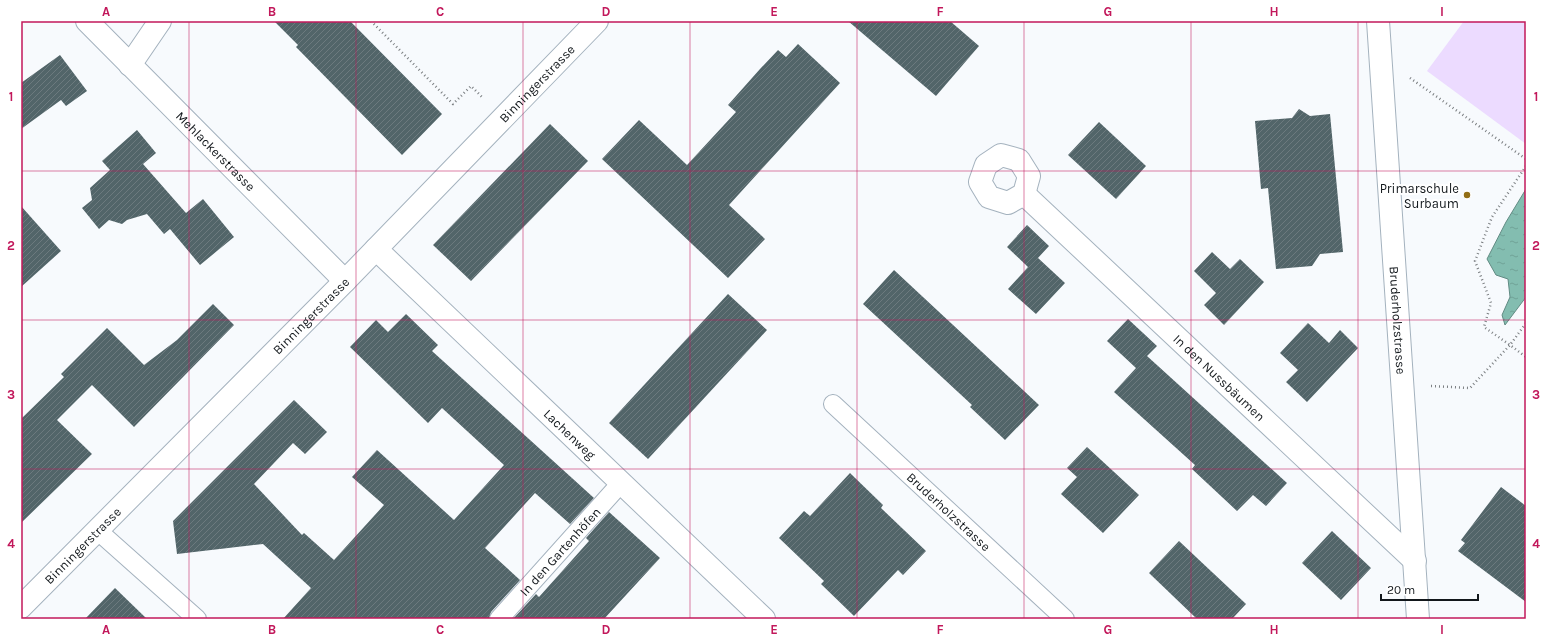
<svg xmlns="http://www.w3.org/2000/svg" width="1547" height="640" font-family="Karla,sans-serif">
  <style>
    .pitch { fill: #ecdbff }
    .water { fill: url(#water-ripples); stroke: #618b83 }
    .building { fill: url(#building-hatch) }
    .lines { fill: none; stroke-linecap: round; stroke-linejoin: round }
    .service-casing { stroke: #a4b2be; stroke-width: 20 }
    .minor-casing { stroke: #a4b2be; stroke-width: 24 }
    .path { stroke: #7b7f82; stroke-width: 2.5; stroke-dasharray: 1 3; stroke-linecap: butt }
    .service { stroke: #fff; stroke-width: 18 }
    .minor { stroke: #fff; stroke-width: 22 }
    .grid { fill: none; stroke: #c2185b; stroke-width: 1; stroke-opacity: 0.55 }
    .poi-dot { fill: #926e15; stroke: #fff; stroke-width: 1.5 }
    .labels { text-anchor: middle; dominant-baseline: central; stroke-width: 4; stroke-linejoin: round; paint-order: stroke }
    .street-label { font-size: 13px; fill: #12171b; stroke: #fff }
    .poi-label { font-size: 13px; fill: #12171b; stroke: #fff; text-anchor: end }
    .neatline { fill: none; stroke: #c2185b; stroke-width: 1.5 }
    .grid-label { font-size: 13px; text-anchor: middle; font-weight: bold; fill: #c2185b }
  </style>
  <defs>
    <pattern id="water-ripples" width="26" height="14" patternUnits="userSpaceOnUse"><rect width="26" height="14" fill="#83bdb0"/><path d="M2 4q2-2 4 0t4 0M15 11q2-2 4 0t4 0" fill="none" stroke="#70a297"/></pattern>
    <pattern id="building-hatch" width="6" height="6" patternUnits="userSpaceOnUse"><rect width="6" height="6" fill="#526569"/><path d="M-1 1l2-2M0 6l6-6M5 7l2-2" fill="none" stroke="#6c7a7e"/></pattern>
  </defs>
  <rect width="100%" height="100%" fill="#f7fafd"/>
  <path class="pitch" d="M 1464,21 L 1526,21 L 1526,144 L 1427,71 Z"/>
  <path class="water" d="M 1526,189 L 1526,297 L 1505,325 L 1502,315 L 1510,297 L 1508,279 L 1496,275 L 1487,259 L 1506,222 Z"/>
  <g class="building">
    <path d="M 274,21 L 350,21 L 442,114 L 402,155 L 296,47 L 298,45 Z"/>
    <path d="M 848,21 L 950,21 L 979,46 L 936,96 Z"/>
    <path d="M 798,44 L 840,83 L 729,205 L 765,239 L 728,278 L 602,159 L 639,120 L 687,165 L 736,112 L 728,105 L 760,69 L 778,50 L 786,57 Z"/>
    <path d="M 60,55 L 87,91 L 66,106 L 61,100 L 21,129 L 21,83 Z"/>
    <path d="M 1299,109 L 1310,116 L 1330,114 L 1343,252 L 1320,254 L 1312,266 L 1276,269 L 1268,188 L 1261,189 L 1255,121 L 1292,118 Z"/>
    <path d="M 1099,122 L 1146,166 L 1116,199 L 1068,155 Z"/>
    <path d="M 550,124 L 588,161 L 471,281 L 433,245 Z"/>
    <path d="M 137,130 L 156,153 L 143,164 L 186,213 L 203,199 L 234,237 L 200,265 L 170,229 L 164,234 L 147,214 L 127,220 L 122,224 L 109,220 L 99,229 L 82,208 L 92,200 L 90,188 L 110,170 L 102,161 Z"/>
    <path d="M 21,206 L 61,251 L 21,287 Z"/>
    <path d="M 1027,225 L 1049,246 L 1038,258 L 1065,283 L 1036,314 L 1008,289 L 1028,267 L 1007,247 Z"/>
    <path d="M 1212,252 L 1230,269 L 1240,259 L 1264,282 L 1224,325 L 1204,305 L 1216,293 L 1194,271 Z"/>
    <path d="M 894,270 L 1039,405 L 1005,440 L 970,407 L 972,405 L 863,304 Z"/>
    <path d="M 728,294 L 767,330 L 648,459 L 609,423 Z"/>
    <path d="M 213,304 L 234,325 L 134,427 L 92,385 L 57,420 L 92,454 L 21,523 L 21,419 L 64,377 L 61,374 L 107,328 L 144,365 L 177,340 Z"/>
    <path d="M 406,314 L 438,345 L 432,351 L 594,498 L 570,524 L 535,493 L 485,548 L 520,580 L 491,612 L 489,619 L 283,619 L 311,588 L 263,544 L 177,554 L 173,521 L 294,400 L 327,432 L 305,454 L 293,443 L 254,484 L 302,535 L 304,533 L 334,560 L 384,505 L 352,477 L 377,450 L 454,520 L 504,465 L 442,408 L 428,423 L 350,347 L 376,320 L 388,332 Z"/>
    <path d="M 1128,319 L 1157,346 L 1147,356 L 1287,483 L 1266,506 L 1253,495 L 1237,511 L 1192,469 L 1195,465 L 1114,392 L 1136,368 L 1107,341 Z"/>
    <path d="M 1308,323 L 1329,343 L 1340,330 L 1358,348 L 1307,402 L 1286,382 L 1298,370 L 1280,353 Z"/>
    <path d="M 1087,447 L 1139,495 L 1103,533 L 1061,494 L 1077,477 L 1067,468 Z"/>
    <path d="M 850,473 L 883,505 L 881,508 L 926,551 L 903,575 L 898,570 L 854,616 L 821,584 L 824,581 L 779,538 L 804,511 L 810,516 Z"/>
    <path d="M 1501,487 L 1526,506 L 1526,602 L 1458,551 L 1465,543 L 1461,540 Z"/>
    <path d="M 609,512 L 660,558 L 604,619 L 513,619 L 536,594 L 539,597 L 589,541 L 586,538 Z"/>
    <path d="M 1332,531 L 1371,568 L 1341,600 L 1302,563 Z"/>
    <path d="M 1179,541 L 1246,604 L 1232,619 L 1197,619 L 1149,573 Z"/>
    <path d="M 115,588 L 147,619 L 85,619 Z"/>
  </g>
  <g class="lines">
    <g class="service-casing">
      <g id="service">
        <path id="s1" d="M 833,404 L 1065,619"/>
        <path d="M 97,530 L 197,619"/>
        <path id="s2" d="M 499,619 L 621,483"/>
      </g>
    </g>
    <g class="minor-casing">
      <g id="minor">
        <path id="s3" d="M 87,21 L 345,281"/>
        <path id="s4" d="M 1378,21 L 1418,619"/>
        <path d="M 130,65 L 160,21"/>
        <path d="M 1001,155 L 1019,160 L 1029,176 L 1024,194 L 1008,203 L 989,197 L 980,182 L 986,165 Z"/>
        <path id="s5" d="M 1024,194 L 1415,561"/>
        <path id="s6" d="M 376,249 L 764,619"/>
        <path id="s7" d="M 21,607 L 345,281 L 597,21"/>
      </g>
    </g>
    <g class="path">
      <path d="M 371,21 L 453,104 L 471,86 L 483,98"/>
      <path d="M 1410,78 L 1526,159"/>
      <path d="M 1526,166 L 1492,217 L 1475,261 L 1491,303 L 1484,327 L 1510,345 L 1526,323"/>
      <path d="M 1431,386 L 1470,388 L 1510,345 L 1526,357"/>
    </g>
    <use href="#service" class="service"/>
    <use href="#minor" class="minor"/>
  </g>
  <path class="grid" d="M 189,21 L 189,619M 356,21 L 356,619M 523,21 L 523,619M 690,21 L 690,619M 857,21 L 857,619M 1024,21 L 1024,619M 1191,21 L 1191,619M 1358,21 L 1358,619M 21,171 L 1526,171M 21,320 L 1526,320M 21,469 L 1526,469"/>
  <circle class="poi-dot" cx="1467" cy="195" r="4"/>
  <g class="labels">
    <g class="street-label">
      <text stroke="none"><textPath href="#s7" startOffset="735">Binningerstrasse</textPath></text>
      <text stroke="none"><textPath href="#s3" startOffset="183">Mehlackerstrasse</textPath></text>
      <text stroke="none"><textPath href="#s7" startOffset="411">Binningerstrasse</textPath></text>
      <text stroke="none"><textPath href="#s4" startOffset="300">Bruderholzstrasse</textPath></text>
      <text stroke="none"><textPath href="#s5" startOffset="268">In den Nussbäumen</textPath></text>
      <text stroke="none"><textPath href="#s6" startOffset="268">Lachenweg</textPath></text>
      <text stroke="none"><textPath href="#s1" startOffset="158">Bruderholzstrasse</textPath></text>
      <text stroke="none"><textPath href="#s7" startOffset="87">Binningerstrasse</textPath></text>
      <text stroke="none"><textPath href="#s2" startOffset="91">In den Gartenhöfen</textPath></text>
    </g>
    <g class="poi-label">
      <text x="1459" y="188">Primarschule<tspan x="1459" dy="15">Surbaum</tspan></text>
    </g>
  </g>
  <rect width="1547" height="640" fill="none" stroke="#ffffff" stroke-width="44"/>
  <path d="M1381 594v6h97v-6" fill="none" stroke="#12171b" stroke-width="2"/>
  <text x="1387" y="594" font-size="12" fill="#12171b" stroke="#ffffff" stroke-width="3" paint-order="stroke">20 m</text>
  <rect x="22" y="22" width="1503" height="596" class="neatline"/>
  <g class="grid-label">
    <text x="106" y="16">A</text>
    <text x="272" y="16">B</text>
    <text x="440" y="16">C</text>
    <text x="606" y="16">D</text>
    <text x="774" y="16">E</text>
    <text x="940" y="16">F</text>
    <text x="1108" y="16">G</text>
    <text x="1274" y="16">H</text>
    <text x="1442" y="16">I</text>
    <text x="11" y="101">1</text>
    <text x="1536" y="101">1</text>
    <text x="11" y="250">2</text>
    <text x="1536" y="250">2</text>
    <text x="11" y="399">3</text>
    <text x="1536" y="399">3</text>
    <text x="11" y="548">4</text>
    <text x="1536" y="548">4</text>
    <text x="106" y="634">A</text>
    <text x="272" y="634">B</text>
    <text x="440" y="634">C</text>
    <text x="606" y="634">D</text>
    <text x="774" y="634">E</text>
    <text x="940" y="634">F</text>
    <text x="1108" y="634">G</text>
    <text x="1274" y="634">H</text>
    <text x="1442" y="634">I</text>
  </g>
</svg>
